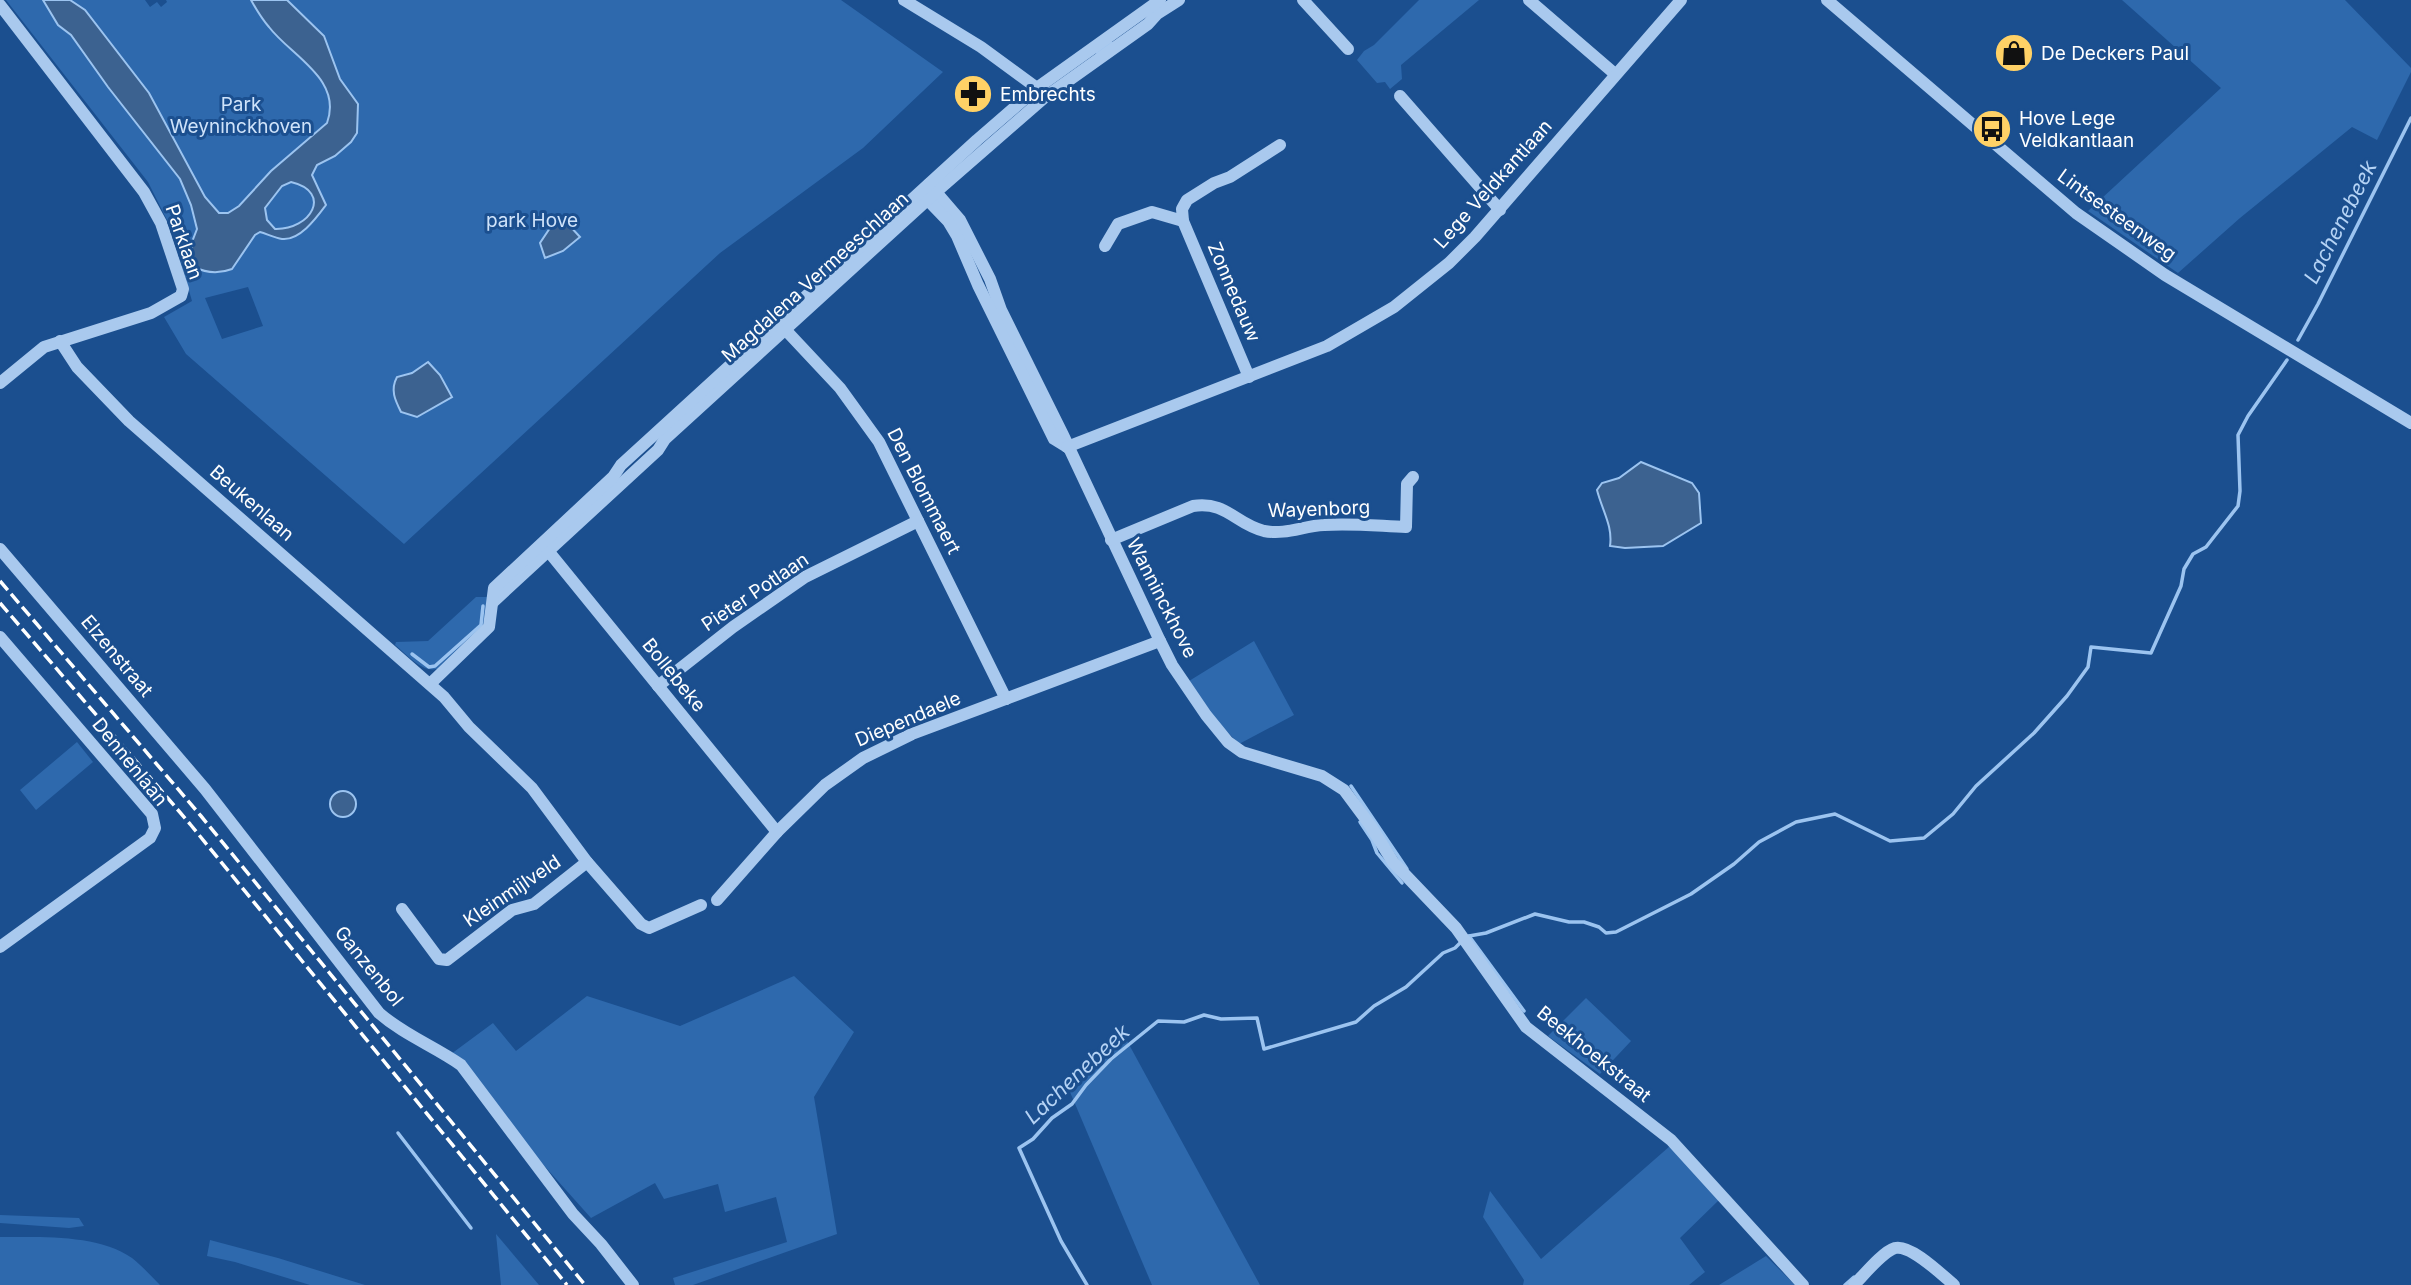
<svg xmlns="http://www.w3.org/2000/svg" width="2411" height="1285" font-family="Inter,sans-serif">
  <style>
    .green { fill: #2e69ad; fill-rule: evenodd }
    .water { fill: #3c6290; stroke: #9cc4f0; stroke-width: 2; fill-rule: evenodd }
    .lines { fill: none; stroke-linecap: round; stroke-linejoin: round }
    .stream { stroke: #9cc4f0; stroke-width: 3.5 }
    .minor { stroke: #a9c9ee; stroke-width: 12 }
    .rail { stroke: #fff; stroke-width: 3.5; stroke-dasharray: 12 5; stroke-linecap: butt }
    .labels { text-anchor: middle; dominant-baseline: central; stroke-width: 6; stroke-linejoin: round; paint-order: stroke }
    .poi-label { font-size: 19px; fill: #fff; stroke: #1b4f8f; text-anchor: start }
    .park-label { font-size: 19px; fill: #cfe3fa; stroke: #1b4f8f }
    .street-label { font-size: 19px; fill: #fff; stroke: #1b4f8f }
    .water-label { font-size: 21px; font-style: italic; fill: #b5d3f5; stroke: #1b4f8f }
  </style>
  <rect width="100%" height="100%" fill="#1b4f8f"/>
  <g class="green">
    <path d="M 6,0 L 145,0 L 150,7 L 157,2 L 161,7 L 167,2 L 166,0 L 841,0 L 943,72 L 863,148 L 720,253 L 404,544 L 186,354 L 164,317 L 192,301 L 171,228 L 148,182 ZM 248,287 L 263,326 L 222,339 L 205,298 Z"/>
    <path d="M 1419,0 L 1479,0 L 1401,65 L 1402,79 L 1390,89 L 1385,82 L 1377,83 L 1357,60 L 1364,51 L 1374,45 Z"/>
    <path d="M 2122,0 L 2345,0 L 2411,68 L 2411,72 L 2377,140 L 2352,127 L 2240,218 L 2178,273 L 2088,211 L 2221,88 Z"/>
    <path d="M 476,597 L 489,597 L 484,624 L 440,668 C 423,675 408,655 395,645 L 396,642 L 428,641 Z"/>
    <path d="M 1254,641 L 1294,715 L 1239,744 L 1217,721 L 1189,681 Z"/>
    <path d="M 77,742 L 93,762 L 36,810 L 20,790 Z"/>
    <path d="M 794,976 L 854,1032 L 814,1097 L 837,1234 L 693,1285 L 675,1285 L 673,1278 L 787,1242 L 776,1197 L 725,1212 L 718,1184 L 664,1199 L 655,1183 L 591,1218 L 447,1057 L 493,1023 L 516,1051 L 587,996 L 680,1026 Z"/>
    <path d="M 1586,998 L 1631,1041 L 1600,1074 L 1548,1036 Z"/>
    <path d="M 1126,1039 L 1260,1285 L 1152,1285 L 1070,1092 Z"/>
    <path d="M 1670,1146 L 1719,1200 L 1680,1238 L 1705,1272 L 1689,1285 L 1523,1285 L 1524,1280 L 1483,1217 L 1490,1191 L 1541,1259 Z"/>
    <path d="M 0,1215 L 79,1218 L 84,1226 L 69,1228 L 0,1223 Z"/>
    <path d="M 496,1234 L 539,1285 L 501,1285 Z"/>
    <path d="M 0,1237 C 40,1237 99,1234 132,1258 C 142,1266 151,1276 160,1285 L 0,1285 Z"/>
    <path d="M 210,1240 L 278,1258 L 365,1285 L 310,1285 L 235,1262 L 207,1256 Z"/>
    <path d="M 1766,1256 L 1795,1285 L 1719,1285 Z"/>
  </g>
  <g class="water">
    <path d="M 43,0 L 70,0 L 85,10 L 149,93 L 205,197 L 219,213 L 228,213 L 239,206 L 271,171 L 327,123 C 343,79 291,56 269,27 C 262,19 256,9 251,0 L 287,0 L 324,36 L 340,79 L 358,104 L 357,133 L 351,142 L 335,156 L 317,165 L 312,175 L 326,205 C 317,217 300,241 282,239 C 275,238 267,234 260,232 L 255,235 L 232,269 C 219,274 206,273 194,267 L 187,269 L 184,261 L 192,258 L 192,242 L 197,229 L 191,205 L 180,179 L 108,87 L 71,35 L 58,25 ZM 291,182 C 333,192 311,230 275,229 L 267,220 L 265,208 L 282,186 Z"/>
    <path d="M 552,225 L 569,225 L 580,237 L 563,251 L 545,258 L 540,243 Z"/>
    <path d="M 428,362 L 440,375 L 452,397 L 417,417 L 401,412 C 395,400 390,390 397,377 L 412,373 Z"/>
    <path d="M 1641,462 L 1692,483 L 1699,493 L 1701,523 L 1663,546 L 1625,548 L 1610,546 C 1613,526 1602,510 1597,490 L 1602,483 L 1619,478 Z"/>
    <circle cx="343" cy="804" r="13"/>
  </g>
  <g class="lines">
    <g class="stream">
      <path d="M 1097,52 L 1111,43"/>
      <path d="M 2298,340 L 2318,304 L 2411,118"/>
      <path d="M 412,654 L 429,667 L 435,666 L 481,625 L 483,606"/>
      <path d="M 1351,786 L 1407,869"/>
      <path d="M 1360,822 L 1372,840 L 1377,853 L 1402,883"/>
      <path d="M 1469,936 L 1486,933 L 1535,914 L 1569,922 L 1584,922 L 1599,927 L 1606,933 L 1616,932 L 1691,894 L 1734,864 L 1759,842 L 1796,822 L 1835,814 L 1890,841 L 1924,838 L 1953,814 L 1976,786 L 2034,733 L 2067,696 L 2088,667 L 2091,647 L 2151,653 L 2181,586 L 2184,569 L 2193,554 L 2206,547 L 2238,506 L 2240,491 L 2238,435 L 2248,416 L 2287,360"/>
      <path d="M 1469,936 L 1524,1011"/>
      <path d="M 398,1133 L 471,1228"/>
      <path d="M 1087,1285 L 1061,1241 L 1019,1148 L 1033,1139 L 1052,1118 L 1072,1104 L 1086,1085 L 1111,1059 L 1158,1021 L 1184,1022 L 1204,1015 L 1221,1019 L 1257,1018 L 1264,1049 L 1356,1022 L 1374,1006 L 1406,987 L 1443,953 L 1455,948 L 1461,942"/>
      <path d="M 1845,1285 L 1854,1277"/>
    </g>
    <g class="minor">
      <path d="M 904,0 L 981,47 L 1037,88 L 1042,95"/>
      <path d="M 1303,0 L 1348,49"/>
      <path d="M 1529,0 L 1615,74"/>
      <path d="M 1827,0 L 2076,213 L 2165,275 L 2411,423"/>
      <path d="M 0,5 L 144,192 L 161,223 L 183,289 L 181,296 L 151,313 L 44,347 L 0,383"/>
      <path d="M 1400,96 L 1500,210"/>
      <path d="M 929,184 L 960,220 L 990,279 L 1001,310 L 1063,435 L 1160,641 L 1172,665 L 1206,715 L 1228,742 L 1242,752 L 1322,776 L 1344,790 L 1370,825 L 1393,862 L 1456,928 L 1526,1027 L 1671,1140 L 1803,1285"/>
      <path d="M 923,195 L 948,221 L 957,236 L 978,285 L 1054,439 L 1067,447"/>
      <path d="M 1105,246 L 1118,224 L 1152,212 L 1183,221"/>
      <path d="M 780,324 L 840,388 L 879,442 L 1006,699"/>
      <path d="M 60,341 L 77,367 L 129,421 L 444,697 L 469,727 L 532,788 L 587,862 L 641,924 L 649,928 L 701,905"/>
      <path d="M 1249,377 L 1183,221 L 1182,209 L 1187,200 L 1214,183 L 1230,177 L 1280,145"/>
      <path d="M 1067,447 L 1327,346 L 1394,307 L 1449,263 L 1475,237 L 1681,0"/>
      <path d="M 1111,540 L 1193,506 C 1227,501 1235,524 1264,531 C 1286,535 1303,526 1324,525 C 1351,523 1379,526 1406,527 L 1407,484 L 1413,477"/>
      <path d="M 545,547 L 777,832"/>
      <path d="M 0,549 L 205,789 L 379,1013 C 404,1035 434,1046 461,1065 L 573,1214 L 601,1244 L 633,1285"/>
      <path d="M 493,602 L 658,450 L 665,439 L 936,192 L 1044,98 L 1148,24 L 1157,14 L 1179,0"/>
      <path d="M 0,637 L 152,814 L 155,828 L 150,838 L 0,947"/>
      <path d="M 430,684 L 489,627 L 494,588 L 613,477 L 621,465 L 977,140 L 1037,88 L 1160,0"/>
      <path d="M 658,686 L 733,627 L 805,577 L 918,521"/>
      <path d="M 717,900 L 777,832 L 825,785 L 863,758 L 912,734 L 1160,641"/>
      <path d="M 402,909 L 439,959 L 447,960 L 512,910 L 534,904 L 587,862"/>
      <path d="M 1854,1285 C 1863,1276 1882,1252 1895,1248 C 1911,1244 1942,1275 1954,1285"/>
    </g>
    <g class="rail">
      <path d="M 0,581 L 201,816 L 585,1285"/>
      <path d="M 0,603 L 190,824 L 567,1285"/>
    </g>
  </g>
  <defs>
    <g id="shop-disc" transform="scale(2.0125)"><circle r="9.5" fill="#ffd166" stroke="#1b4f8f"/><path d="M-5-2.5h2.3a2.7 3.5 0 0 1 5.4 0H5L5.5 6h-11ZM-1.5-2.5h3a1.5 2.3 0 0 0-3 0Z" fill="#111"/></g>
    <g id="pharmacy-disc" transform="scale(2.0125)"><circle r="9.5" fill="#ffd166" stroke="#1b4f8f"/><path d="M-2-6h4v4h4v4h-4v4h-4v-4h-4v-4h4Z" fill="#111"/></g>
    <g id="bus-disc" transform="scale(2.0125)"><circle r="9.5" fill="#ffd166" stroke="#1b4f8f"/><path d="M-5-6H5V4H4V6H2V4H-2V6H-4V4H-5ZM-3.5-4V0h7V-4ZM-3.5 1.2v1.5H-2V1.2ZM2 1.2v1.5H3.5V1.2Z" fill="#111"/></g>
  </defs>
  <g fill-rule="evenodd">
    <use href="#shop-disc" x="2014" y="53"/>
    <use href="#pharmacy-disc" x="973" y="94"/>
    <use href="#bus-disc" x="1992" y="129"/>
  </g>
  <g class="labels">
    <g class="poi-label">
      <text x="2041" y="53">De Deckers Paul</text>
      <text x="1000" y="94">Embrechts</text>
      <text x="2019" y="118">Hove Lege<tspan x="2019" dy="22">Veldkantlaan</tspan></text>
    </g>
    <g class="park-label">
      <text x="241" y="104">Park<tspan x="241" dy="22">Weyninckhoven</tspan></text>
      <text x="532" y="220">park Hove</text>
    </g>
    <g class="street-label">
      <text transform="translate(1493 184) rotate(-48)">Lege Veldkantlaan</text>
      <text transform="translate(2117 215) rotate(36)">Lintsesteenweg</text>
      <text transform="translate(184 242) rotate(71)">Parklaan</text>
      <text transform="translate(815 277) rotate(-42)">Magdalena Vermeeschlaan</text>
      <text transform="translate(1234 292) rotate(67)">Zonnedauw</text>
      <text transform="translate(924 491) rotate(63)">Den Blommaert</text>
      <text transform="translate(252 503) rotate(41)">Beukenlaan</text>
      <text transform="translate(1319 509) rotate(-2)">Wayenborg</text>
      <text transform="translate(755 592) rotate(-34)">Pieter Potlaan</text>
      <text transform="translate(1162 598) rotate(63)">Wanninckhove</text>
      <text transform="translate(117 656) rotate(50)">Elzenstraat</text>
      <text transform="translate(674 675) rotate(51)">Bollebeke</text>
      <text transform="translate(908 719) rotate(-23)">Diependaele</text>
      <text transform="translate(130 762) rotate(51)">Dennenlaan</text>
      <text transform="translate(512 891) rotate(-34)">Kleinmijlveld</text>
      <text transform="translate(369 966) rotate(51)">Ganzenbol</text>
      <text transform="translate(1594 1054) rotate(39)">Beekhoekstraat</text>
    </g>
    <g class="water-label">
      <text transform="translate(2340 222) rotate(-63)">Lachenebeek</text>
      <text transform="translate(1077 1074) rotate(-43)">Lachenebeek</text>
    </g>
  </g>
</svg>
